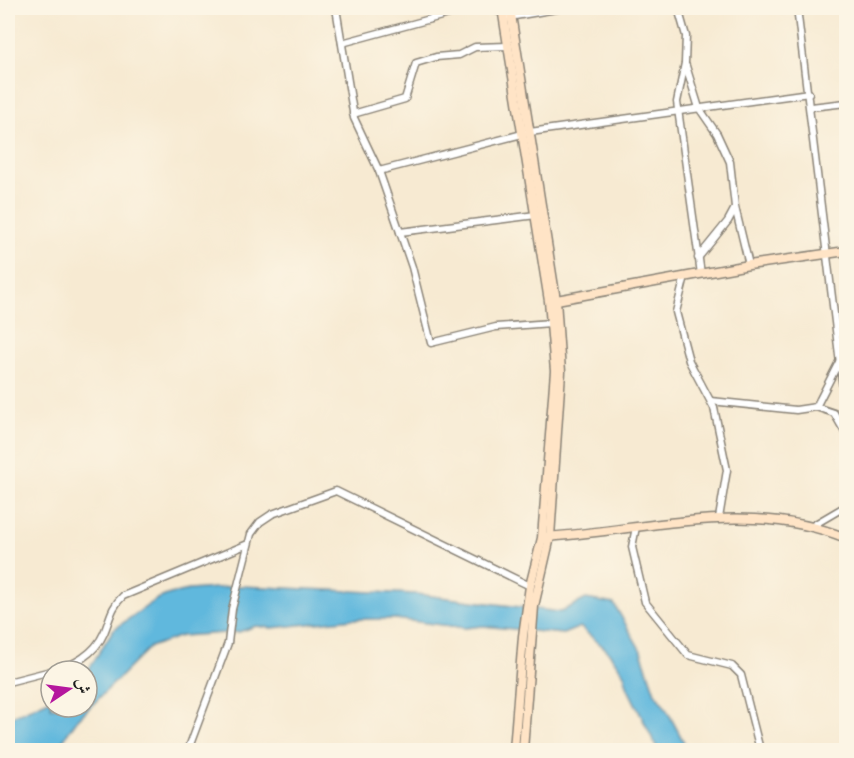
<svg xmlns="http://www.w3.org/2000/svg" width="854" height="758" font-family="'IM FELL Great Primer',Amiri,serif">
  <style>
    .water { fill: #60b8dd; stroke: #3e6a7c; stroke-width: 1.5 }
    .lines { fill: none; stroke-linecap: round; stroke-linejoin: round }
    .street-casing { stroke: #8a8377; stroke-width: 9 }
    .secondary-casing { stroke: #8a8377; stroke-width: 11 }
    .street { stroke: #fff; stroke-width: 6 }
    .secondary { stroke: #ffe4c6; stroke-width: 8 }
  </style>
  <rect width="100%" height="100%" fill="#fcf5e5"/>
  <filter id="ink" filterUnits="userSpaceOnUse"><feTurbulence type="fractalNoise" baseFrequency=".0167" numOctaves="2"/><feDisplacementMap in="SourceGraphic" scale="12" xChannelSelector="R" yChannelSelector="G"/><feConvolveMatrix kernelMatrix="1 2 1 2 8 2 1 2 1" color-interpolation-filters="sRGB"/></filter>
  <filter id="wash" filterUnits="userSpaceOnUse"><feTurbulence type="fractalNoise" baseFrequency=".008" numOctaves="4" result="noise"/><feDisplacementMap in="SourceGraphic" scale="24" xChannelSelector="R" yChannelSelector="G"/><feGaussianBlur stdDeviation="1.35" result="paint"/><feColorMatrix in="noise" values="0 0 0 0 0 0 0 0 0 0 0 0 0 0 0 0 0 1.4 0 .05"/><feComposite in="paint" operator="in"/></filter>
  <g filter="url(#wash)">
    <rect width="100%" height="100%" fill="#f7ead2"/>
    <path class="water" d="M 241,586 L 416,594 L 560,612 L 586,599 L 614,604 L 641,651 L 655,693 L 664,705 L 688,750 L 658,750 L 628,689 L 624,674 L 607,650 L 580,627 L 563,634 L 483,626 L 465,628 L 395,619 L 352,619 L 272,628 L 256,626 L 239,632 L 181,636 L 150,647 L 77,720 L 56,750 L 8,750 L 8,718 L 51,699 L 51,707 L 87,707 L 87,672 L 113,630 L 157,599 L 170,594 L 189,590 Z"/>
  </g>
  <g filter="url(#ink)">
    <g class="lines">
      <g class="street-casing">
        <g id="street">
          <path d="M 336,8 L 354,118 L 379,171 L 412,267 L 431,343 L 496,327 L 551,323"/>
          <path d="M 482,8 L 503,12"/>
          <path d="M 678,8 L 686,36 L 685,63 L 677,102 L 701,274"/>
          <path d="M 797,8 L 846,413"/>
          <path d="M 509,17 L 562,8"/>
          <path d="M 342,43 L 471,8"/>
          <path d="M 686,66 L 699,108 L 717,134 L 730,162 L 735,207 L 749,265"/>
          <path d="M 811,107 L 846,103"/>
          <path d="M 353,114 L 405,99 L 416,63 L 436,57 L 459,55 L 475,47 L 508,46"/>
          <path d="M 379,171 L 530,132 L 809,93"/>
          <path d="M 400,232 L 536,215"/>
          <path d="M 698,258 L 728,221 L 735,208"/>
          <path d="M 685,276 L 676,312 L 689,361 L 714,408 L 727,470 L 719,518"/>
          <path d="M 711,401 L 796,410 L 816,407 L 840,360"/>
          <path d="M 816,407 L 834,413 L 846,434"/>
          <path d="M 812,526 L 846,506"/>
          <path d="M 636,527 L 632,547 L 645,602 L 688,655 L 732,666 L 741,675 L 760,750"/>
          <path d="M 52,671 C 73,666 95,654 104,633 C 110,619 111,607 123,596 L 248,544"/>
          <path d="M 8,682 L 51,671"/>
          <path d="M 188,750 L 228,643 L 232,609 L 251,534 L 260,522 L 272,514 L 336,491 L 530,586"/>
        </g>
      </g>
      <g class="secondary-casing">
        <g id="secondary">
          <path d="M 502,8 L 549,301 L 555,371 L 542,538 L 530,586 L 523,636 L 514,750"/>
          <path d="M 510,8 L 556,300 L 561,372 L 550,537 L 534,606 L 523,750"/>
          <path d="M 551,301 L 749,265 L 846,251"/>
          <path d="M 545,537 C 644,531 750,498 846,538"/>
        </g>
      </g>
      <use href="#street" class="street"/>
      <use href="#secondary" class="secondary"/>
    </g>
  </g>
  <rect width="854" height="758" fill="none" stroke="#fcf5e5" stroke-width="30"/>
  <g transform="translate(69 689) rotate(77)"><circle r="28" fill="#fcf5e5" stroke="#a29e95" stroke-width="1.5"/>
  <path d="M0-4.5L10 22L0 15L-10 22Z" fill="#b5179e"/>
  <text y="-9" font-size="16" font-weight="bold" text-anchor="middle" fill="#1c1c1c">ش</text>
  </g>
</svg>
